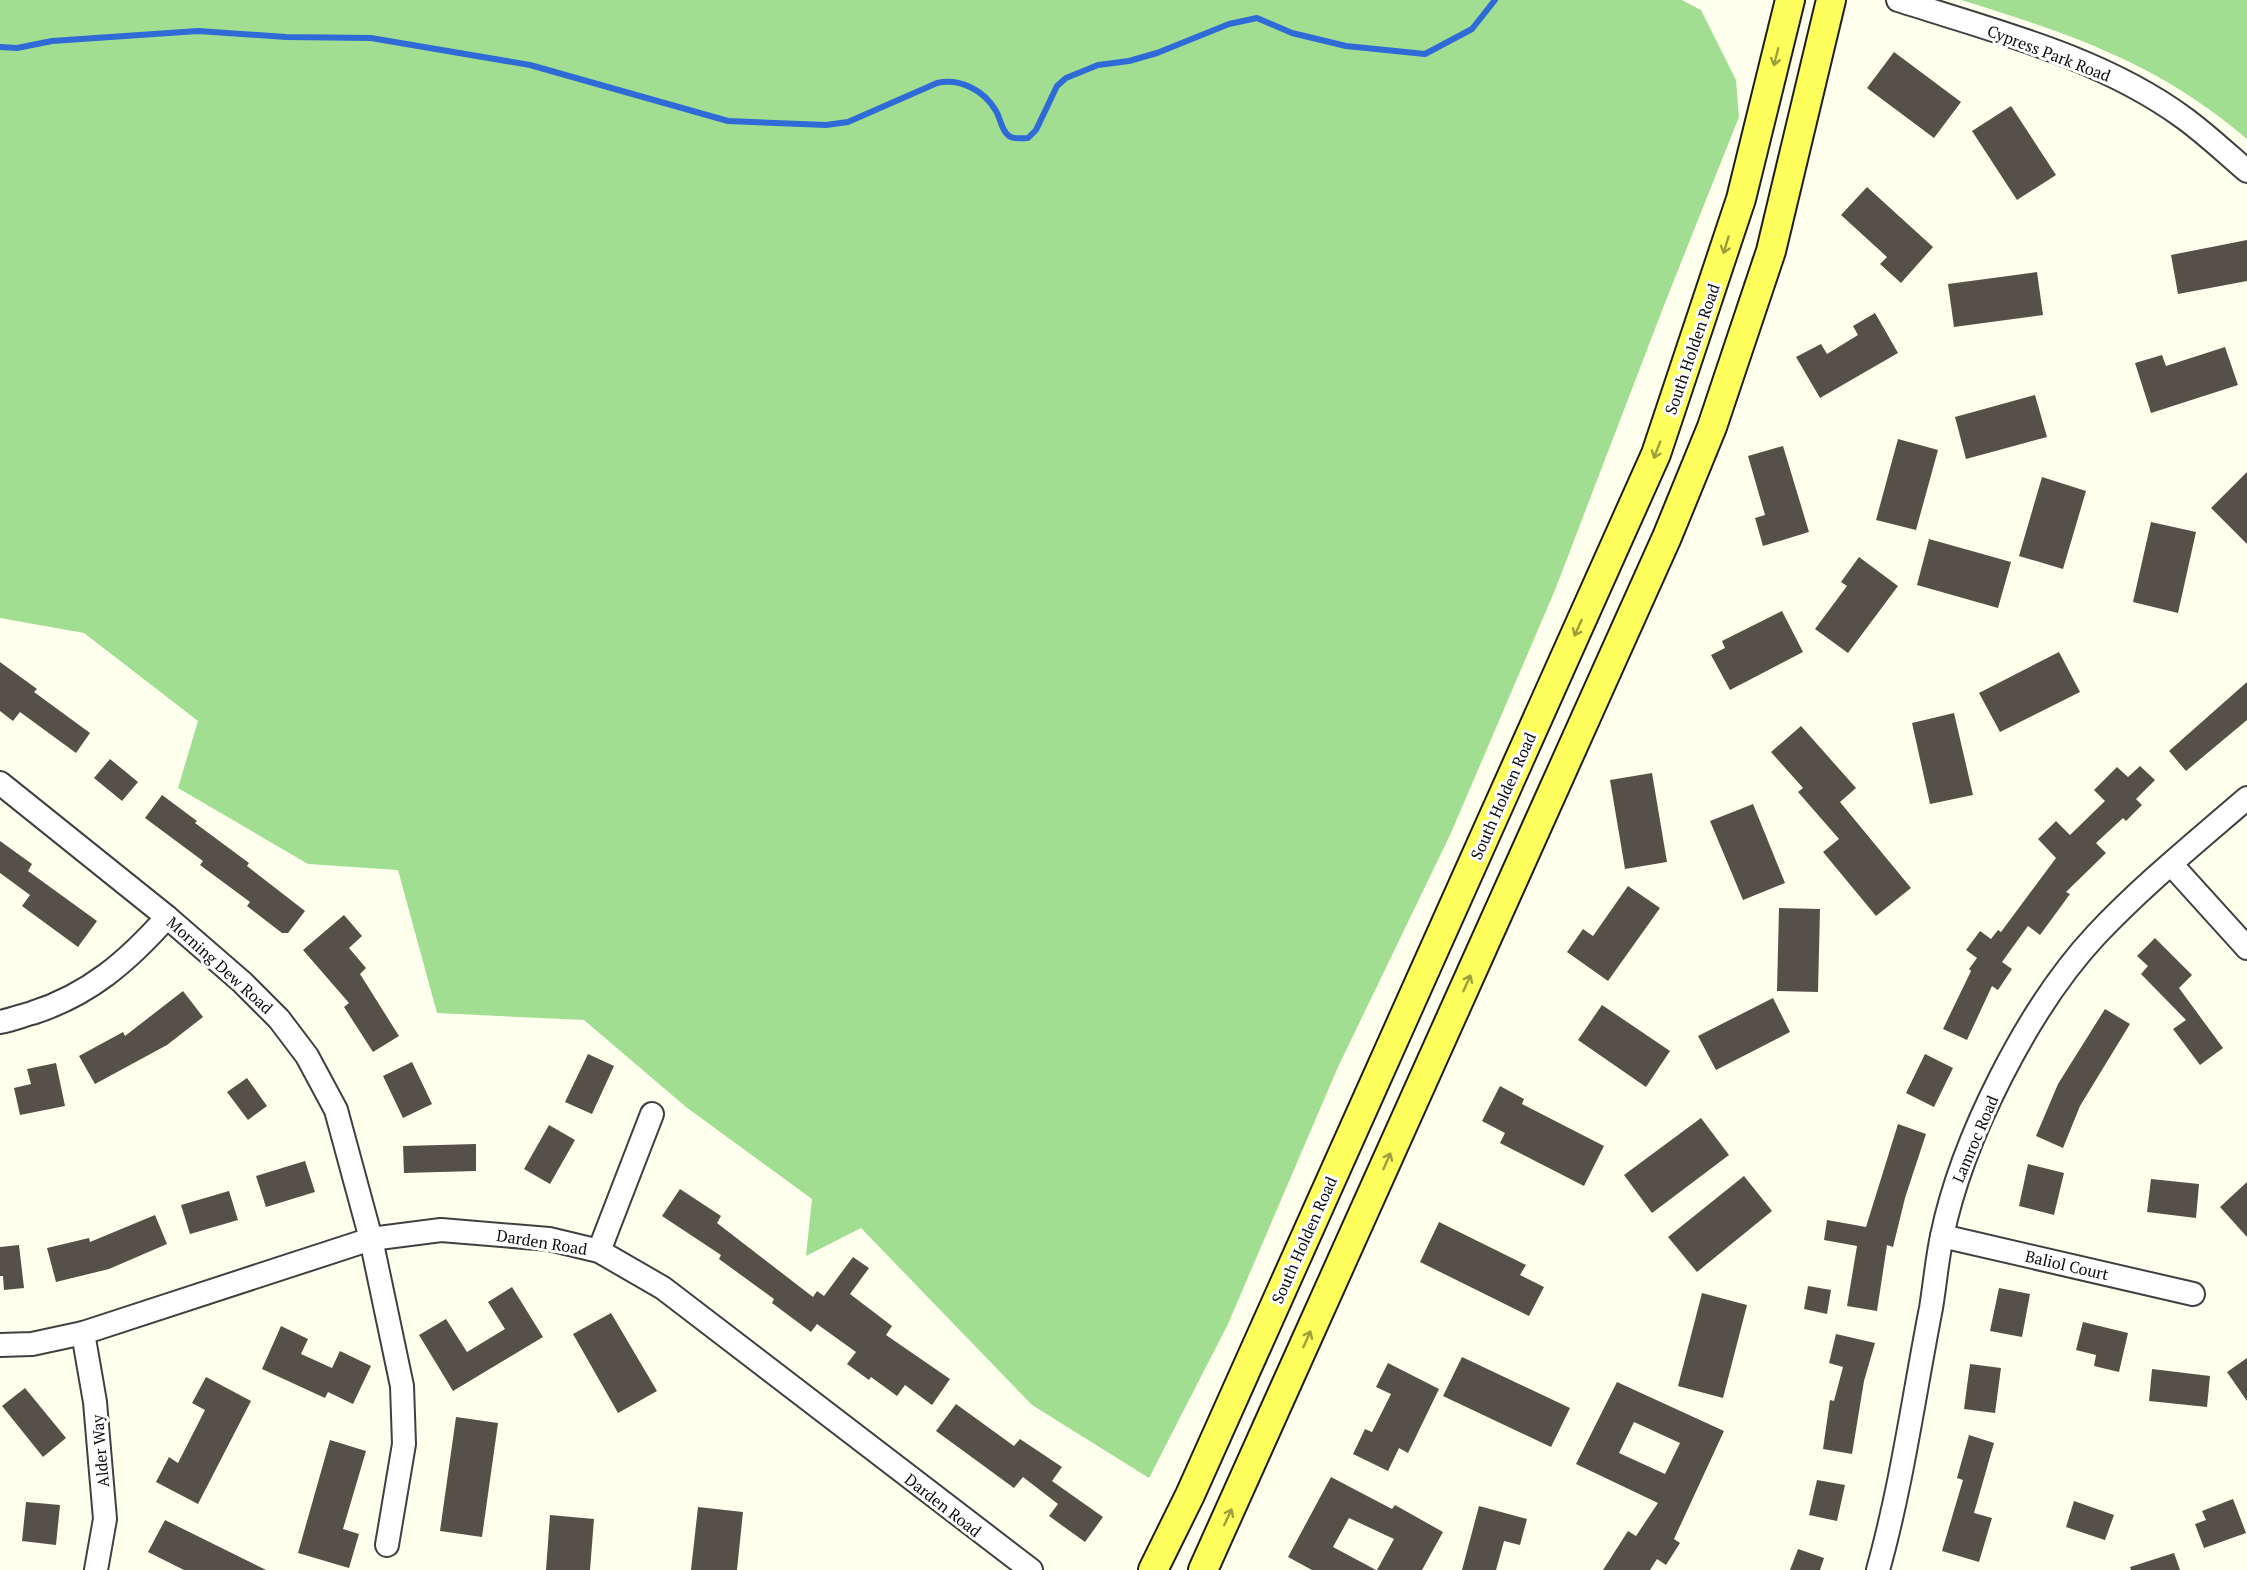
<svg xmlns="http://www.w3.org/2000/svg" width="2247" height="1570" font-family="'PT Serif',serif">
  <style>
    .forest { fill: #a1de92 }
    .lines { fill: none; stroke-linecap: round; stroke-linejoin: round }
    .stream { stroke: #2f6ad7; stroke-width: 6 }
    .building { fill: #565148; fill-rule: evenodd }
    .minor-casing { stroke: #404040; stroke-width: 26 }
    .major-casing { stroke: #1e1e1e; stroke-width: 32 }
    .minor { stroke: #fff; stroke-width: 22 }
    .major { stroke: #feff5d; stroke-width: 28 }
    .oneway { stroke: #9e9e3d }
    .labels { text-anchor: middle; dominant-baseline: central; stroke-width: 6; stroke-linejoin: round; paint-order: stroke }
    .street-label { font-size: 16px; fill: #0d0d0d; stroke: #fff }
  </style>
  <rect width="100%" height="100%" fill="#feffed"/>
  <g class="forest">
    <path d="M 0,0 L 1682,0 L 1701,10 L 1736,80 L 1739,117 L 1663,308 L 1555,590 L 1451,833 L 1338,1067 L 1228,1324 L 1149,1478 L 1032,1405 L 861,1228 L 806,1256 L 812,1199 L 686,1107 L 584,1020 L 437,1013 L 398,870 L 308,864 L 178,788 L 198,721 L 84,633 L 0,618 Z"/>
    <path d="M 1961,0 L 2247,0 L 2247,139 C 2158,63 2071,34 1961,0 Z"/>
  </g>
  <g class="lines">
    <path class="stream" d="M 0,47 L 17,48 L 52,41 L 198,31 L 286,37 L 371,38 L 530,65 L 728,121 L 826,125 L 848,122 L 937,83 C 960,78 984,90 996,111 C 1000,118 1001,127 1006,133 C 1011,140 1020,138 1028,138 L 1036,130 L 1057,86 L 1066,78 L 1098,65 L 1129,61 L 1157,53 L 1229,24 L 1257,18 L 1292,33 L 1346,46 L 1425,54 L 1472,29 L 1495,0"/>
  </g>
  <g class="building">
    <path d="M 1894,52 L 1961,102 L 1934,138 L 1867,88 Z"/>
    <path d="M 2011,106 L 2056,175 L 2017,200 L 1972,131 Z"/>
    <path d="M 1867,187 L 1933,247 L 1901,283 L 1880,264 L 1887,257 L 1841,215 Z"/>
    <path d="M 2247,240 L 2247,281 L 2178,294 L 2171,255 Z"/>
    <path d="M 2037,272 L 2043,315 L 1954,327 L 1948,284 Z"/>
    <path d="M 1875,313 L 1898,353 L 1820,398 L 1796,357 L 1821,344 L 1827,354 L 1858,335 L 1853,326 Z"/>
    <path d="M 2225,347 L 2238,385 L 2151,413 L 2135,363 L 2162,355 L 2166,366 Z"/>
    <path d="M 2035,395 L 2047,437 L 1966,459 L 1955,417 Z"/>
    <path d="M 1898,439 L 1938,450 L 1916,530 L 1876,520 Z"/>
    <path d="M 1783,446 L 1809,532 L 1763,546 L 1755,518 L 1765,515 L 1748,456 Z"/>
    <path d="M 2247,472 L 2247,544 L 2211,508 Z"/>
    <path d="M 2042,477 L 2086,491 L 2063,569 L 2019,556 Z"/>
    <path d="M 2151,522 L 2196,532 L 2178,613 L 2133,602 Z"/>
    <path d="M 1929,539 L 2011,562 L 1998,608 L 1917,585 Z"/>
    <path d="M 1859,557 L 1898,586 L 1848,653 L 1815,629 L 1847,586 L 1841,582 Z"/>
    <path d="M 1782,611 L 1803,652 L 1730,690 L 1711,655 L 1725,648 L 1722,641 Z"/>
    <path d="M 2059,652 L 2080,692 L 2000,732 L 1979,693 Z"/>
    <path d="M 0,662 L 37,689 L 34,692 L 90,733 L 76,753 L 20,712 L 13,721 L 0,711 Z"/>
    <path d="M 2247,682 L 2247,720 L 2186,771 L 2169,751 Z"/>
    <path d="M 1954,713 L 1973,795 L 1930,804 L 1912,723 Z"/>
    <path d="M 1801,726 L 1856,788 L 1840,802 L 1911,888 L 1876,916 L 1823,852 L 1839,839 L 1798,792 L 1803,788 L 1771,752 Z"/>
    <path d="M 110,759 L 138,782 L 122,801 L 94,778 Z"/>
    <path d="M 2140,766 L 2155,780 L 2136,799 L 2142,805 L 2126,821 L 2123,818 L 2096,843 L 2106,853 L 2066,892 L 2070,894 L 2040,935 L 2028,926 L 2002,962 L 2012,969 L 1998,990 L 1992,986 L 1967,1040 L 1943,1029 L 1971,971 L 1969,969 L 1977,958 L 1966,950 L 1980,931 L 1991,939 L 1998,930 L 2001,932 L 2056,858 L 2038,839 L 2056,821 L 2070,835 L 2105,801 L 2094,790 L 2117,767 L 2128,777 Z"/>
    <path d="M 1652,773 L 1667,862 L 1625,869 L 1610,780 Z"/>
    <path d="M 162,795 L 197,821 L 195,823 L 249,863 L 247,866 L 305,911 L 288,933 L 282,933 L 247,906 L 250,902 L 200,865 L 203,861 L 145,818 Z"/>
    <path d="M 1753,804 L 1785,883 L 1743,900 L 1710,821 Z"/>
    <path d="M 0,841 L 32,864 L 28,871 L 97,921 L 78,947 L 22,906 L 30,895 L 0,873 Z"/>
    <path d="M 1628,886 L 1660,908 L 1608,981 L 1567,952 L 1583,929 L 1593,936 Z"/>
    <path d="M 1779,908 L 1820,909 L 1818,992 L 1777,991 Z"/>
    <path d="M 344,915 L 362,936 L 349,948 L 366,968 L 360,974 L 399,1036 L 373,1052 L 344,1007 L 349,1003 L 303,950 Z"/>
    <path d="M 2155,938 L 2192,975 L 2179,988 L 2223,1048 L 2200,1065 L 2173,1029 L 2186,1020 L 2141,974 L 2148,966 L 2137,956 Z"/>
    <path d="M 183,991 L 203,1017 L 167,1045 L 95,1084 L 79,1056 L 123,1032 L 125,1036 Z"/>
    <path d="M 1773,998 L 1790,1032 L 1716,1070 L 1698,1036 Z"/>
    <path d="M 1602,1005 L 1670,1051 L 1646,1087 L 1578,1040 Z"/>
    <path d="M 2105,1009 L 2130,1024 L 2080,1106 L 2063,1148 L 2036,1136 L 2058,1084 Z"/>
    <path d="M 588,1054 L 614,1066 L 592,1114 L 565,1102 Z"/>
    <path d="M 1925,1054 L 1953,1068 L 1934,1107 L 1906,1093 Z"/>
    <path d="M 412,1062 L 432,1104 L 403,1118 L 383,1076 Z"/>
    <path d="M 56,1063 L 65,1106 L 20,1115 L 14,1088 L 31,1084 L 27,1069 Z"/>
    <path d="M 247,1078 L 267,1106 L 248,1120 L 227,1092 Z"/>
    <path d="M 1500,1086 L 1524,1099 L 1522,1104 L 1604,1146 L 1584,1186 L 1500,1143 L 1505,1133 L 1482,1121 Z"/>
    <path d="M 1701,1118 L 1729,1155 L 1652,1213 L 1624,1175 Z"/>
    <path d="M 1898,1124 L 1926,1134 L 1905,1198 L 1893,1247 L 1887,1245 L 1877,1311 L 1847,1306 L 1857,1246 L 1824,1240 L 1827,1220 L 1866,1227 Z"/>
    <path d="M 549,1125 L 575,1140 L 550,1184 L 524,1169 Z"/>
    <path d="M 476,1144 L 476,1171 L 404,1173 L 403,1146 Z"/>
    <path d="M 305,1161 L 315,1192 L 266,1207 L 256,1176 Z"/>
    <path d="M 2028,1164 L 2064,1173 L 2054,1215 L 2019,1206 Z"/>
    <path d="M 1744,1176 L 1772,1211 L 1697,1272 L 1668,1237 Z"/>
    <path d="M 2151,1179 L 2199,1184 L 2196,1218 L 2147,1212 Z"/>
    <path d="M 2247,1182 L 2247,1237 L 2220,1207 Z"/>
    <path d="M 680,1189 L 721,1216 L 717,1223 L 813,1297 L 817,1291 L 824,1296 L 853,1257 L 869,1268 L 850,1294 L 892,1326 L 886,1335 L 950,1379 L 932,1405 L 905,1385 L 897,1396 L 871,1377 L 869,1380 L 847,1364 L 856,1352 L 817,1324 L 811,1332 L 772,1303 L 774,1299 L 719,1259 L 721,1255 L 662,1216 Z"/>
    <path d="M 229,1191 L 238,1220 L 190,1234 L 181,1205 Z"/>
    <path d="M 155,1215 L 167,1244 L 109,1269 L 56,1282 L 47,1248 L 89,1238 L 90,1242 Z"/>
    <path d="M 1439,1222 L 1526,1265 L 1520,1275 L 1544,1287 L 1529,1316 L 1420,1262 Z"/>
    <path d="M 19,1245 L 24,1288 L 4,1290 L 3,1276 L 0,1276 L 0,1247 Z"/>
    <path d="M 1808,1286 L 1831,1290 L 1827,1314 L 1804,1309 Z"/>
    <path d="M 512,1287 L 543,1337 L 453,1391 L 419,1335 L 446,1319 L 467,1352 L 505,1329 L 488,1302 Z"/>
    <path d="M 1999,1288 L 2030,1294 L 2022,1337 L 1990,1331 Z"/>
    <path d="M 1702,1293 L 1747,1305 L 1723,1398 L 1678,1386 Z"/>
    <path d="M 611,1313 L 657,1391 L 618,1413 L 573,1334 Z"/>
    <path d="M 2083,1322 L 2128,1333 L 2119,1372 L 2094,1366 L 2096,1355 L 2076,1350 Z"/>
    <path d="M 281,1326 L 308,1339 L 301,1354 L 332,1368 L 340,1351 L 371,1366 L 353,1404 L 328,1392 L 325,1398 L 262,1369 Z"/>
    <path d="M 1836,1334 L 1875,1343 L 1864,1381 L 1852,1454 L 1823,1449 L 1830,1400 L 1834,1401 L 1843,1367 L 1829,1363 Z"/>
    <path d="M 1462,1357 L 1570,1408 L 1551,1447 L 1443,1396 Z"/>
    <path d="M 2247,1358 L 2247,1401 L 2227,1372 Z"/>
    <path d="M 1388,1363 L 1439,1389 L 1408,1453 L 1399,1448 L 1388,1471 L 1353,1454 L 1365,1429 L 1372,1432 L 1391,1394 L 1376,1387 Z"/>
    <path d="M 1970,1364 L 2001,1368 L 1995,1413 L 1964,1409 Z"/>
    <path d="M 2152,1369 L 2210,1376 L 2207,1407 L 2149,1401 Z"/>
    <path d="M 206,1377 L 251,1401 L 198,1504 L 156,1482 L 169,1457 L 178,1463 L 205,1410 L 192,1403 Z"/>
    <path d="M 1617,1382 L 1724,1431 L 1674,1539 L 1680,1543 L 1666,1565 L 1657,1559 L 1650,1570 L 1603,1570 L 1628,1531 L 1636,1536 L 1658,1503 L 1576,1464 ZM 1634,1422 L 1680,1443 L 1665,1474 L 1619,1453 Z"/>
    <path d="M 25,1388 L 66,1438 L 43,1457 L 2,1406 Z"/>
    <path d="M 956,1404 L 1014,1446 L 1020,1439 L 1062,1467 L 1052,1481 L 1103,1517 L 1085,1542 L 1049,1516 L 1058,1504 L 1023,1477 L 1014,1488 L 936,1431 Z"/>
    <path d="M 456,1417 L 498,1423 L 482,1537 L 440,1531 Z"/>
    <path d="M 1969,1435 L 1994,1443 L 1974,1513 L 1992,1518 L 1979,1562 L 1942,1551 L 1963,1480 L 1957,1478 Z"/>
    <path d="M 330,1440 L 366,1451 L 343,1529 L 359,1534 L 349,1568 L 298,1553 Z"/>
    <path d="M 1331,1477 L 1392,1509 L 1395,1505 L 1443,1532 L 1422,1570 L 1377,1570 L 1394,1539 L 1349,1518 L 1333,1547 L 1376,1570 L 1312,1570 L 1288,1557 Z"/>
    <path d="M 1817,1480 L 1845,1485 L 1837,1521 L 1809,1515 Z"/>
    <path d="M 2233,1499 L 2246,1533 L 2204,1548 L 2195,1524 L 2206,1520 L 2202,1511 Z"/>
    <path d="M 2074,1501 L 2114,1515 L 2105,1540 L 2066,1527 Z"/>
    <path d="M 26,1502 L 60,1505 L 56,1545 L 22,1541 Z"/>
    <path d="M 1479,1506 L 1527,1519 L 1520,1545 L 1504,1541 L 1496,1570 L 1462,1570 Z"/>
    <path d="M 698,1507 L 743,1512 L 737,1570 L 691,1570 Z"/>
    <path d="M 550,1515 L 594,1519 L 590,1570 L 546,1570 Z"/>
    <path d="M 165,1520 L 266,1570 L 184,1570 L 148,1552 Z"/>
    <path d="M 1798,1549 L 1824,1558 L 1820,1570 L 1790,1570 Z"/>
    <path d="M 2174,1553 L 2180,1570 L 2131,1570 L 2130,1567 Z"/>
  </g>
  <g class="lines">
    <g class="minor-casing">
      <g id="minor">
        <path d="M 1898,0 C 1994,31 2101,57 2184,118 C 2206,134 2226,153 2247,171"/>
        <path d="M 0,783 L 167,917 L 242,982 L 279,1019 L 307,1056 L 336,1110 L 371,1239 L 402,1386 L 404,1444 L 387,1545"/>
        <path d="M 2171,864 L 2247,948"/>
        <path d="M 0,1022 C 11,1020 21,1016 32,1013 C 89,995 128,961 167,917"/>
        <path d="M 1942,1236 L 2193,1294"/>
        <path d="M 599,1251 L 652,1114"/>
        <path d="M 83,1333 L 95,1402 L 105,1519 L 96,1570"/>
        <path d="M 0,1345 L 32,1344 L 83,1333 L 371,1239 L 441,1230 L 549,1239 L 599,1251 L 663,1288 L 1031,1570"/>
        <path d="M 1878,1570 C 1902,1484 1914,1395 1931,1308 C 1935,1284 1937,1259 1942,1236 C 1962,1139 2028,1008 2096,935 C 2142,886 2196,842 2247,798"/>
      </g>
    </g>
    <g class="major-casing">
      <g id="major">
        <path d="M 1153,1570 L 1190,1495 L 1656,454 L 1741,199 L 1790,0"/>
        <path d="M 1203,1570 L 1667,537 L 1712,427 L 1771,251 L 1831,0"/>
      </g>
    </g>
    <use href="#minor" class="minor"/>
    <use href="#major" class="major"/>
  </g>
  <defs><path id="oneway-shaft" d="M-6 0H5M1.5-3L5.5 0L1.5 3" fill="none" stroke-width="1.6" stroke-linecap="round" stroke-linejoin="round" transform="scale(1.5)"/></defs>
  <g class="oneway">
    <use href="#oneway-shaft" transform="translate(1776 57) rotate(104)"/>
    <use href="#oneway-shaft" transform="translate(1726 245) rotate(107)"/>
    <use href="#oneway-shaft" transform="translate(1657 450) rotate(111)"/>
    <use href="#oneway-shaft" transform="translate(1578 628) rotate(114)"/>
    <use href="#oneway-shaft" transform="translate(1467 983) rotate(-66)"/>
    <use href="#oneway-shaft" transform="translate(1387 1161) rotate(-66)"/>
    <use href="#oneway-shaft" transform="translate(1307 1339) rotate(-66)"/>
    <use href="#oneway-shaft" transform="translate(1228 1517) rotate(-65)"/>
  </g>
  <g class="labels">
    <g class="street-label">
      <text transform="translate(2049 53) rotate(21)">Cypress Park Road</text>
      <text transform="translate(1692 349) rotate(-71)">South Holden Road</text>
      <text transform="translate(1503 796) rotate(-66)">South Holden Road</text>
      <text transform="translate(220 965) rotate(42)">Morning Dew Road</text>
      <text transform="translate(1975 1139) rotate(-67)">Lamroc Road</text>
      <text transform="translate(1304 1240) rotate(-66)">South Holden Road</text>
      <text transform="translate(542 1242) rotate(9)">Darden Road</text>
      <text transform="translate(2067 1265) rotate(13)">Baliol Court</text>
      <text transform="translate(100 1451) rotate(-95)">Alder Way</text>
      <text transform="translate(943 1505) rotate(38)">Darden Road</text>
    </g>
  </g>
</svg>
